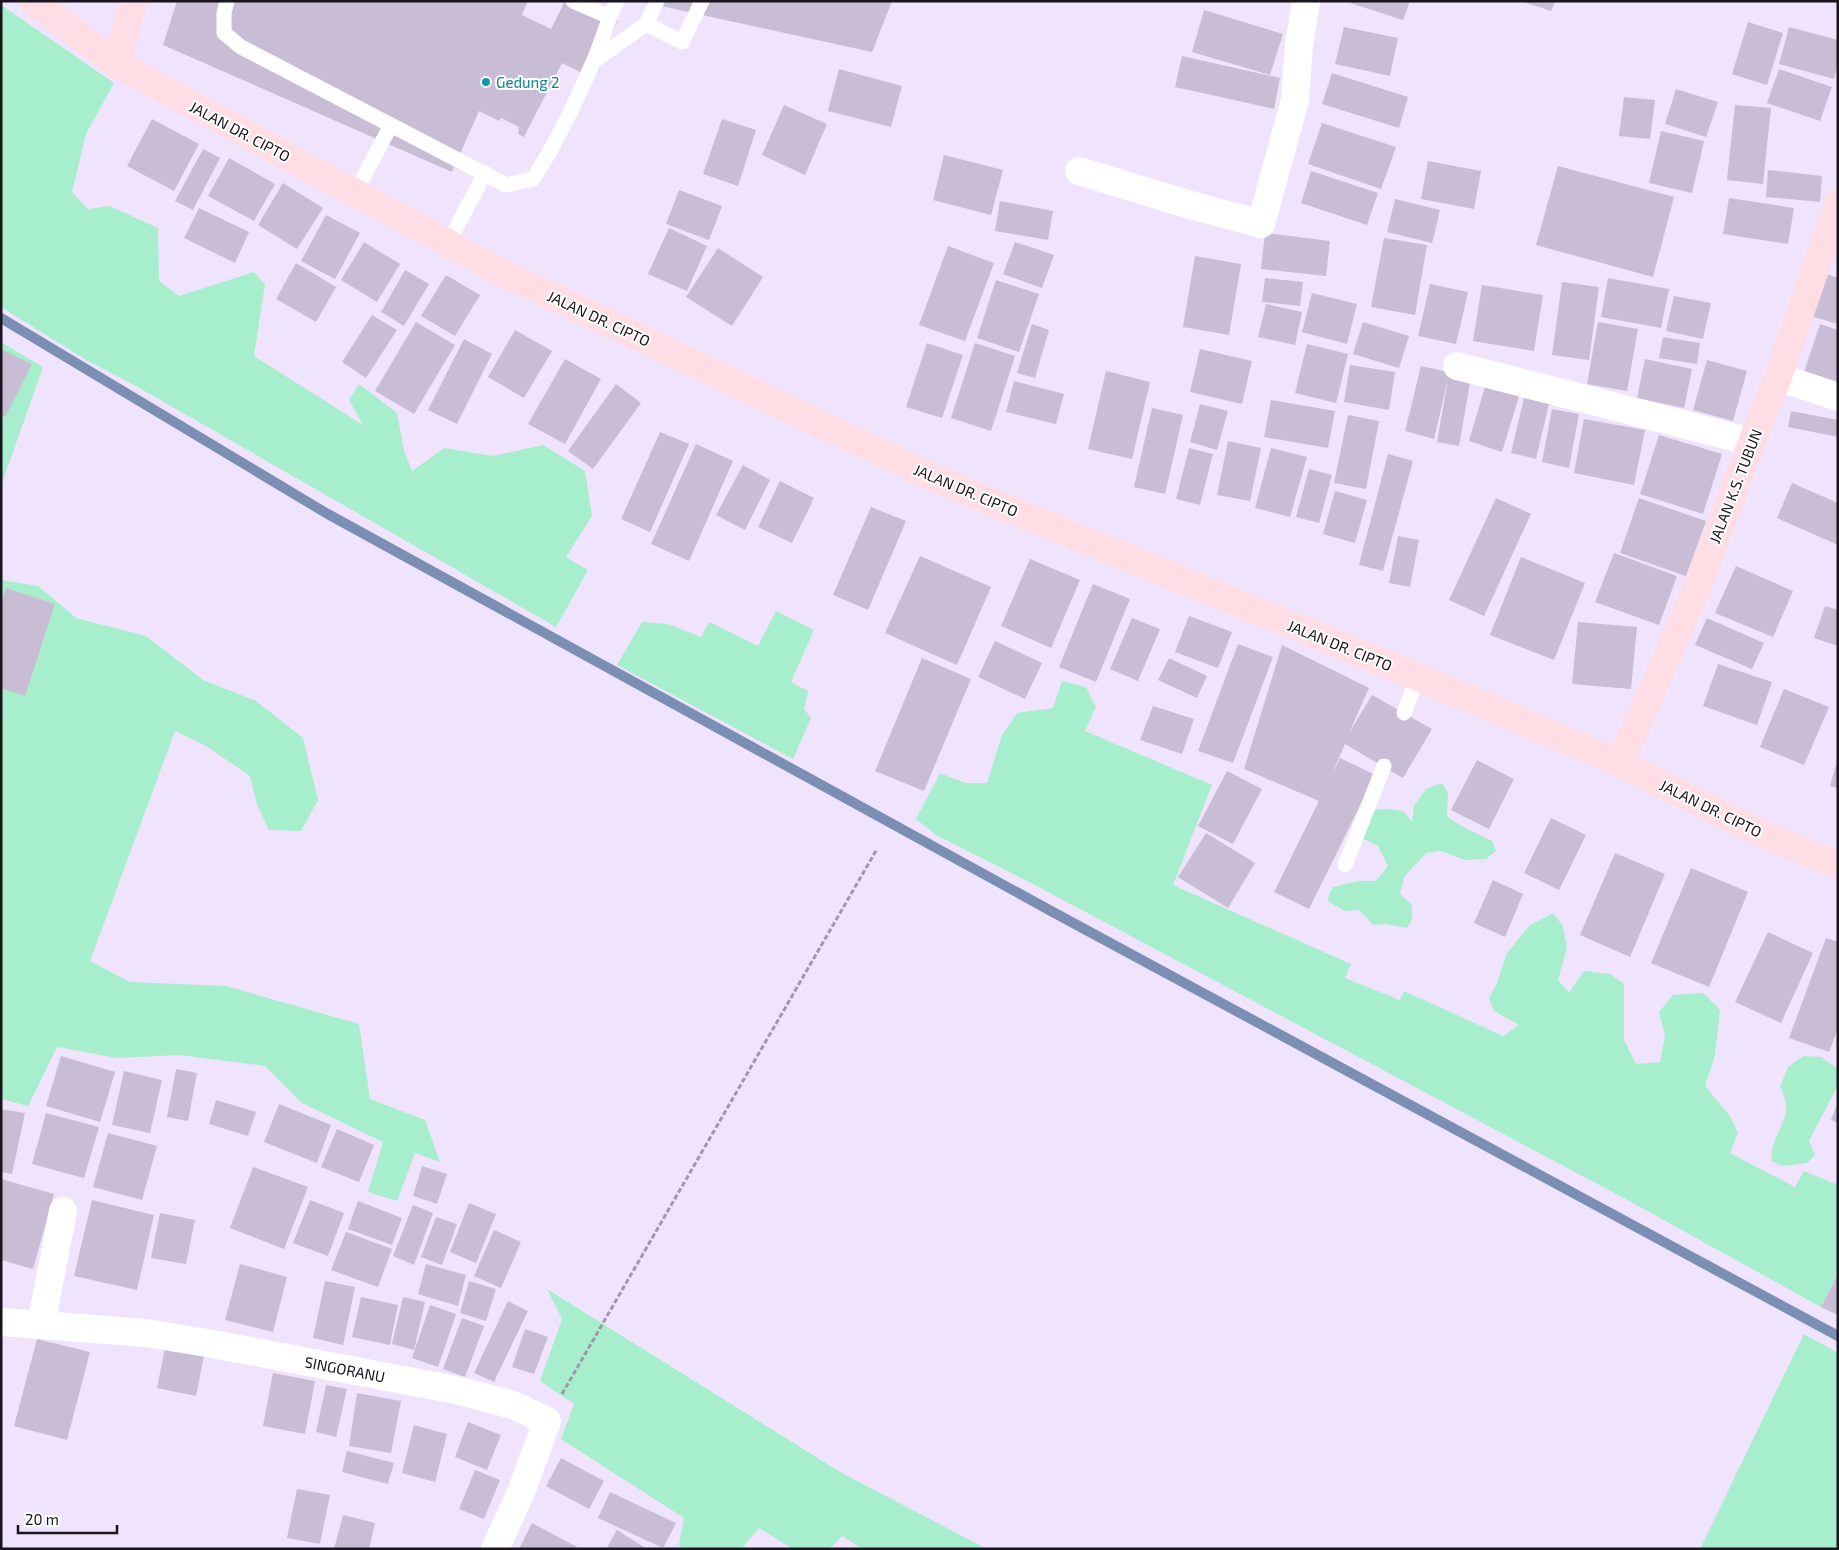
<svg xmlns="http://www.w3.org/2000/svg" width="1839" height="1550" font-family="'Exo 2',sans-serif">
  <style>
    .green { fill: #a7eecc }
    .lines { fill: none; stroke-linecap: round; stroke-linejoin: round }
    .stream { stroke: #7b8eb4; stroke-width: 10 }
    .building { fill: #c9bcd5 }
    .path { stroke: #a197ab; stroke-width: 3; stroke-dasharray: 5 2.5; stroke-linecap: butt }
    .lane { stroke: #fff; stroke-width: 15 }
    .street { stroke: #fff; stroke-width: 28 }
    .secondary { stroke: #fedde5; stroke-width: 28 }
    .culture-dot { fill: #0f9aa8; stroke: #fff; stroke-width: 2 }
    .labels { text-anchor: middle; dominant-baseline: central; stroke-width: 4; stroke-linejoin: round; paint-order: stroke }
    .culture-label { font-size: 15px; fill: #0d838f; stroke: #fff; text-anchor: start }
    .street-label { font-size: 15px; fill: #19141d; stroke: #fff }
  </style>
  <rect width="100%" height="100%" fill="#f0e3fd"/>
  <g class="green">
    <path d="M 1,5 L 114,83 L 86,134 L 72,192 L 88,209 L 110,206 L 158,228 L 159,281 L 179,296 L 254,272 L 265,284 L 254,356 L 363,425 L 349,400 L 359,384 L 397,413 L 404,451 L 412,471 L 444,448 L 493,456 L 543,445 L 585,471 L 592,516 L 566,557 L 588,570 L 556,627 L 136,386 L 88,361 L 1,307 Z"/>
    <path d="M 1,342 L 43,367 L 1,486 Z"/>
    <path d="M 1,580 L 38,586 L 76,618 L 146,636 L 203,680 L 256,701 L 303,738 L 318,800 L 301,831 L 269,830 L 257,805 L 250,776 L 206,746 L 175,731 L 90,961 L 130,982 L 226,986 L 359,1024 L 370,1099 L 425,1120 L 440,1162 L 415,1153 L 397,1201 L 368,1192 L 383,1142 L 302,1103 L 265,1066 L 179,1055 L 117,1058 L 57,1047 L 28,1106 L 1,1099 Z"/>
    <path d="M 776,611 L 814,630 L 791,682 L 808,691 L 804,709 L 811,718 L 793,759 L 617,665 L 642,622 L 668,624 L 701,637 L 709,622 L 758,646 Z"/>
    <path d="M 1062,681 L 1086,687 L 1096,707 L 1085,731 L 1212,785 L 1173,885 L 1351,964 L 1345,978 L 1400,1000 L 1404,991 L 1503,1036 L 1519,1025 L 1494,1011 L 1489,998 L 1497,983 L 1507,953 L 1530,925 L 1553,913 L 1563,926 L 1567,947 L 1558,980 L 1569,993 L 1584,971 L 1610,974 L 1624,984 L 1624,1040 L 1636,1064 L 1660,1062 L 1665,1036 L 1659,1012 L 1673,995 L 1703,993 L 1720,1010 L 1715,1055 L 1705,1086 L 1730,1116 L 1738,1133 L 1730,1153 L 1795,1187 L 1804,1171 L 1838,1185 L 1838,1274 L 1821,1307 L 1622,1197 L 1031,883 L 936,835 L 916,819 L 940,773 L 965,783 L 987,783 L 1002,735 L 1017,713 L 1053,708 Z"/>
    <path d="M 1442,783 L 1448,793 L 1447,817 L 1467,829 L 1492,841 L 1496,851 L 1486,859 L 1465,860 L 1441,851 L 1426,853 L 1404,877 L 1400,894 L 1412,905 L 1412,919 L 1407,928 L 1386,924 L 1373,925 L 1359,910 L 1345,911 L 1329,902 L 1328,897 L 1333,887 L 1358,881 L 1376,881 L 1388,866 L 1378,846 L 1362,838 L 1372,810 L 1387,809 L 1403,811 L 1412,822 L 1414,806 L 1426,789 Z"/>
    <path d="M 1803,1056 L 1821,1057 L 1838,1069 L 1838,1085 L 1809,1141 L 1815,1155 L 1807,1163 L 1782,1166 L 1771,1160 C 1772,1154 1772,1146 1775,1140 C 1784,1118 1792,1111 1780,1087 L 1788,1067 Z"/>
    <path d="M 547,1289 L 840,1472 L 987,1549 L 862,1549 L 842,1536 L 829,1549 L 793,1549 L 759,1528 L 741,1549 L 685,1549 L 679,1545 L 684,1518 L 561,1439 L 574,1404 L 540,1381 L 562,1319 Z"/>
    <path d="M 1804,1334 L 1838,1353 L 1838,1549 L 1700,1549 Z"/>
  </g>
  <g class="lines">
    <path class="stream" d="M 1,318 L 326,513 L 1051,911 L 1838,1336"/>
  </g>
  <g class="building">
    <path d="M 177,1 L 528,1 L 522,15 L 551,29 L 565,1 L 580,1 L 618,20 L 590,77 L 562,63 L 524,137 L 518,134 L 519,127 L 501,118 L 499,121 L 479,111 L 452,172 L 163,45 Z"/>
    <path d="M 638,1 L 892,1 L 872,52 Z"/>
    <path d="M 1344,1 L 1410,1 L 1403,20 Z"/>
    <path d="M 1521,1 L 1555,1 L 1551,11 Z"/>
    <path d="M 1204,10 L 1283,34 L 1270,75 L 1192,52 Z"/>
    <path d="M 1748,22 L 1783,33 L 1767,85 L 1732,74 Z"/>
    <path d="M 1344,27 L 1398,38 L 1390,76 L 1335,64 Z"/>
    <path d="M 1789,27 L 1838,40 L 1838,64 L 1834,79 L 1779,64 Z"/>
    <path d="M 1182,56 L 1280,78 L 1274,109 L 1175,87 Z"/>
    <path d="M 839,69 L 902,86 L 891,127 L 828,111 Z"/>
    <path d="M 1779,69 L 1832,87 L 1820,121 L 1767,103 Z"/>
    <path d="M 1332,73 L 1408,97 L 1399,128 L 1322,104 Z"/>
    <path d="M 1676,89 L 1718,102 L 1706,137 L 1665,124 Z"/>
    <path d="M 1624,97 L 1655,100 L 1650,139 L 1619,136 Z"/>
    <path d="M 784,105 L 827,124 L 805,175 L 762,155 Z"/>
    <path d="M 1735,105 L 1771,108 L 1763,184 L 1727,180 Z"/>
    <path d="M 152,119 L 199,144 L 174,191 L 127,166 Z"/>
    <path d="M 722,119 L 756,130 L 738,186 L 703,174 Z"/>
    <path d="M 1322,123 L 1396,147 L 1381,189 L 1308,164 Z"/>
    <path d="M 1661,131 L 1704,141 L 1692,193 L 1649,183 Z"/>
    <path d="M 203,149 L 220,158 L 193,210 L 175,201 Z"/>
    <path d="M 944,155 L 1003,170 L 991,215 L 933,200 Z"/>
    <path d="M 229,158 L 275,184 L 254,221 L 208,196 Z"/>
    <path d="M 1428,161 L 1481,171 L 1474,209 L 1421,199 Z"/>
    <path d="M 1558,166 L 1674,197 L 1653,277 L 1536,245 Z"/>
    <path d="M 1768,170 L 1822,176 L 1820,202 L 1766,197 Z"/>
    <path d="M 1311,171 L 1378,193 L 1367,225 L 1301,203 Z"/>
    <path d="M 283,183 L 323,208 L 297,249 L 258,225 Z"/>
    <path d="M 679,190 L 722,206 L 709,240 L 666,224 Z"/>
    <path d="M 1729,198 L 1794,208 L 1788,244 L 1723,234 Z"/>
    <path d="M 1395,199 L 1440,210 L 1432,243 L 1387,232 Z"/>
    <path d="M 1000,201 L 1053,211 L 1048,240 L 995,231 Z"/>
    <path d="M 199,208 L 249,232 L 235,263 L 184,238 Z"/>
    <path d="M 326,215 L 360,233 L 335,279 L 301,261 Z"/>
    <path d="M 669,228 L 707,246 L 687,291 L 648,274 Z"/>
    <path d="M 1265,233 L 1330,241 L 1326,276 L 1261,269 Z"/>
    <path d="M 1384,238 L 1427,245 L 1415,315 L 1371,307 Z"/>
    <path d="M 364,242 L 400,264 L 377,302 L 341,280 Z"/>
    <path d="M 1015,242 L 1054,255 L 1042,288 L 1003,274 Z"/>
    <path d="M 948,246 L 994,263 L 965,341 L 919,325 Z"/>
    <path d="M 718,248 L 763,277 L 732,326 L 686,297 Z"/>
    <path d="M 1195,256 L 1241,264 L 1229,335 L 1183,327 Z"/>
    <path d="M 296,263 L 336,287 L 316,322 L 276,299 Z"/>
    <path d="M 405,270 L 429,284 L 404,326 L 381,312 Z"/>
    <path d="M 1821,272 L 1838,278 L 1838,324 L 1807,315 Z"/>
    <path d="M 446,275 L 480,295 L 455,336 L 421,316 Z"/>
    <path d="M 1265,278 L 1303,282 L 1300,306 L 1262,302 Z"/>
    <path d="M 1608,278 L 1669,289 L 1661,328 L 1601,317 Z"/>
    <path d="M 996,280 L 1039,294 L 1019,352 L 977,338 Z"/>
    <path d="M 1562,282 L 1599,287 L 1589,360 L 1552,355 Z"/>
    <path d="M 1430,284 L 1468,292 L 1456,344 L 1418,336 Z"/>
    <path d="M 1482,285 L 1543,295 L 1534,351 L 1473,341 Z"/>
    <path d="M 1312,293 L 1357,304 L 1347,344 L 1302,332 Z"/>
    <path d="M 1674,296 L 1711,303 L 1703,339 L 1666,331 Z"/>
    <path d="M 1266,304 L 1302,312 L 1295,345 L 1258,337 Z"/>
    <path d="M 372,315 L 397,330 L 366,378 L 342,362 Z"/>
    <path d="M 416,322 L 455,345 L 414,414 L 375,391 Z"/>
    <path d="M 1363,322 L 1409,336 L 1399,368 L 1353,354 Z"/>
    <path d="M 1598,322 L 1638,329 L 1627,391 L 1587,384 Z"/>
    <path d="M 1032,324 L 1049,330 L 1035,378 L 1017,373 Z"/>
    <path d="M 1820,324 L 1838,330 L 1838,390 L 1802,378 Z"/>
    <path d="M 515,330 L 552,351 L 524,398 L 488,377 Z"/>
    <path d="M 1663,337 L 1700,343 L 1697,364 L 1659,358 Z"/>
    <path d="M 464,339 L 492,354 L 457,424 L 428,410 Z"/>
    <path d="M 927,343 L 963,355 L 942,418 L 906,407 Z"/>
    <path d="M 975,343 L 1015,356 L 991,431 L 951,418 Z"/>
    <path d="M 1307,344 L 1348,354 L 1336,403 L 1295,393 Z"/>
    <path d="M 1,349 L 32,364 L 5,417 L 1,415 Z"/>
    <path d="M 1200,349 L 1252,361 L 1242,404 L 1190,392 Z"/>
    <path d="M 565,359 L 601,379 L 565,444 L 528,424 Z"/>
    <path d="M 1645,359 L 1692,369 L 1684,408 L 1637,398 Z"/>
    <path d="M 1707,360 L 1747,371 L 1733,421 L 1693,410 Z"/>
    <path d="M 1350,365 L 1395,372 L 1389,410 L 1344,402 Z"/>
    <path d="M 1421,366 L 1471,377 L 1459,446 L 1437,442 L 1448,379 L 1434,439 L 1405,431 Z"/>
    <path d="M 1106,371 L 1150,382 L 1132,459 L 1088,449 Z"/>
    <path d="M 1487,380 L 1521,390 L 1502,452 L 1469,441 Z"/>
    <path d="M 1014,381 L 1064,394 L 1056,424 L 1006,412 Z"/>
    <path d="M 616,384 L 641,403 L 593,469 L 568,451 Z"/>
    <path d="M 1524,398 L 1549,404 L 1536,459 L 1511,453 Z"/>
    <path d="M 1271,400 L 1335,411 L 1328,448 L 1264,437 Z"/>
    <path d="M 1200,404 L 1228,411 L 1217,450 L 1190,442 Z"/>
    <path d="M 1152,408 L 1183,415 L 1165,494 L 1134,487 Z"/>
    <path d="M 1552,409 L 1579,414 L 1569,468 L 1542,462 Z"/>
    <path d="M 1791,411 L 1838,420 L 1838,437 L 1788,427 Z"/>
    <path d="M 1348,415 L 1379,421 L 1366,489 L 1334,483 Z"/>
    <path d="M 1584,419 L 1645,430 L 1634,485 L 1574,473 Z"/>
    <path d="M 660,432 L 689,444 L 650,532 L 621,519 Z"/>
    <path d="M 1659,435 L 1722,454 L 1703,514 L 1640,494 Z"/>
    <path d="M 1228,441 L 1261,448 L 1250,501 L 1217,495 Z"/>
    <path d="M 696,444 L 733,461 L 689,561 L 651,544 Z"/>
    <path d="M 1189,448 L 1213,454 L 1200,505 L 1176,499 Z"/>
    <path d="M 1271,448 L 1307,457 L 1290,517 L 1255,508 Z"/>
    <path d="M 1388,454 L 1413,461 L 1383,571 L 1359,565 Z"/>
    <path d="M 743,465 L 770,480 L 745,530 L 716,515 Z"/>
    <path d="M 1309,469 L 1332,475 L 1319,523 L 1296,517 Z"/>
    <path d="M 780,481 L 814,498 L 792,543 L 758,527 Z"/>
    <path d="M 1792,483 L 1838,503 L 1838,545 L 1777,518 Z"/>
    <path d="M 1335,491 L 1367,500 L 1355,543 L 1323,534 Z"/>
    <path d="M 1496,498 L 1531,514 L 1484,616 L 1449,600 Z"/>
    <path d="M 1639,498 L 1706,521 L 1686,576 L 1620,553 Z"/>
    <path d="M 871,507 L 906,521 L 868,610 L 833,595 Z"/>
    <path d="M 1398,536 L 1419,540 L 1410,587 L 1389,583 Z"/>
    <path d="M 1614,553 L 1677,576 L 1659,625 L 1595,602 Z"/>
    <path d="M 920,556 L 991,587 L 957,665 L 885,633 Z"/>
    <path d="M 1521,557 L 1585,583 L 1554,660 L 1490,635 Z"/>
    <path d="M 1030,559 L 1080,580 L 1051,648 L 1001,626 Z"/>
    <path d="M 1736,566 L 1793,591 L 1773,637 L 1715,613 Z"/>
    <path d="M 1093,584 L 1130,599 L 1096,682 L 1059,667 Z"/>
    <path d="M 6,588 L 55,604 L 25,696 L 1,688 L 1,603 Z"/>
    <path d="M 1825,606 L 1838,610 L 1838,646 L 1814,638 Z"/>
    <path d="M 1189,616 L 1232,632 L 1218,668 L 1175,652 Z"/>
    <path d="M 1132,618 L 1160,629 L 1138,681 L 1110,669 Z"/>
    <path d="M 1707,618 L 1764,643 L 1752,669 L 1695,645 Z"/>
    <path d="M 1578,622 L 1637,627 L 1631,689 L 1572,684 Z"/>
    <path d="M 995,641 L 1042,663 L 1025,699 L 978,677 Z"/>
    <path d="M 1238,644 L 1273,657 L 1233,763 L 1198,751 Z"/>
    <path d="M 1282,645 L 1369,688 L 1349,733 L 1372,695 L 1432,729 L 1403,778 L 1345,744 L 1331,776 L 1340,758 L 1375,775 L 1309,909 L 1274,892 L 1319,801 L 1244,769 Z"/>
    <path d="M 922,658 L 971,679 L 924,791 L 875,771 Z"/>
    <path d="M 1169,658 L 1207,676 L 1197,698 L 1158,680 Z"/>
    <path d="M 1718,664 L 1772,682 L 1757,725 L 1703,706 Z"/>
    <path d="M 1784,689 L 1829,707 L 1804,765 L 1760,747 Z"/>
    <path d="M 1153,706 L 1194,719 L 1182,754 L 1140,740 Z"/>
    <path d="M 1477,760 L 1514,779 L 1489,829 L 1451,810 Z"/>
    <path d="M 1837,761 L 1838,761 L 1838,788 L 1830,786 Z"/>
    <path d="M 1227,771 L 1262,789 L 1233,844 L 1198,826 Z"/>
    <path d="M 1551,818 L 1586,835 L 1559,890 L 1524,873 Z"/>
    <path d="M 1206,833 L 1255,863 L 1228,908 L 1178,877 Z"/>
    <path d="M 1615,853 L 1665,874 L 1630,957 L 1580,935 Z"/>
    <path d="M 1691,868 L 1748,892 L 1709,987 L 1651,963 Z"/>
    <path d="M 1493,880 L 1523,894 L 1505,937 L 1474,923 Z"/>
    <path d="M 1768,932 L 1813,953 L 1781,1023 L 1735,1002 Z"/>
    <path d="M 1826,938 L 1838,942 L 1838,1028 L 1829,1052 L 1789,1038 Z"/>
    <path d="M 61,1056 L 115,1072 L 100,1122 L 46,1106 Z"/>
    <path d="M 176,1069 L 197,1073 L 188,1121 L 167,1117 Z"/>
    <path d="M 124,1071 L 162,1080 L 150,1133 L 112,1125 Z"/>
    <path d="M 216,1100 L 256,1112 L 248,1136 L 209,1124 Z"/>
    <path d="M 1838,1102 L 1838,1123 L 1831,1120 Z"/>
    <path d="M 279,1104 L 331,1125 L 317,1163 L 264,1142 Z"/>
    <path d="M 1,1109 L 25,1113 L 12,1174 L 1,1172 Z"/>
    <path d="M 46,1113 L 99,1127 L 84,1178 L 32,1164 Z"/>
    <path d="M 337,1129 L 374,1145 L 359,1182 L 321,1167 Z"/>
    <path d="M 108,1133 L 157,1146 L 142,1200 L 93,1187 Z"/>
    <path d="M 422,1166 L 447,1174 L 437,1204 L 413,1196 Z"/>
    <path d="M 253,1167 L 308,1187 L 284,1249 L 230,1228 Z"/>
    <path d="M 1,1179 L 54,1194 L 33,1269 L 1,1260 Z"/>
    <path d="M 92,1200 L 154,1215 L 137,1290 L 74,1276 Z"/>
    <path d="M 310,1200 L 344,1213 L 328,1256 L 293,1243 Z"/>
    <path d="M 358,1201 L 402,1218 L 392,1245 L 348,1229 Z"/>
    <path d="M 469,1203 L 496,1214 L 476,1263 L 450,1252 Z"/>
    <path d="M 413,1205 L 433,1213 L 414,1265 L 393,1256 Z"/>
    <path d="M 160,1213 L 195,1220 L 186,1264 L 151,1258 Z"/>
    <path d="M 436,1217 L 457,1224 L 442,1265 L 421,1257 Z"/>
    <path d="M 494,1230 L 521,1242 L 501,1288 L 474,1276 Z"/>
    <path d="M 346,1232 L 392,1249 L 378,1287 L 331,1270 Z"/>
    <path d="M 240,1264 L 287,1277 L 273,1332 L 225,1320 Z"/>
    <path d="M 426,1264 L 466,1275 L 458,1306 L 418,1294 Z"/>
    <path d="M 1838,1274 L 1838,1315 L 1821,1307 Z"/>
    <path d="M 325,1281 L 355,1287 L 343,1345 L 313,1338 Z"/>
    <path d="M 469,1281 L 496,1289 L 486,1321 L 460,1313 Z"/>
    <path d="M 361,1297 L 398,1305 L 390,1345 L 352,1337 Z"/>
    <path d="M 403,1297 L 425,1302 L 414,1350 L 392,1344 Z"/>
    <path d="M 508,1301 L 528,1311 L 494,1382 L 474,1373 Z"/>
    <path d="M 430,1305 L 456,1314 L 438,1367 L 412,1358 Z"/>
    <path d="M 462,1318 L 484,1326 L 465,1377 L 443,1369 Z"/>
    <path d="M 525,1329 L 548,1337 L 534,1374 L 512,1367 Z"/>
    <path d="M 37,1339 L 90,1352 L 67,1440 L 14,1426 Z"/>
    <path d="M 166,1343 L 205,1351 L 196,1396 L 157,1388 Z"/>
    <path d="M 273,1373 L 315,1381 L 305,1434 L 263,1426 Z"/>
    <path d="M 326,1385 L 347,1389 L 336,1437 L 316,1432 Z"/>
    <path d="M 357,1393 L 401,1401 L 391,1453 L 349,1446 Z"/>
    <path d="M 468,1422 L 501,1435 L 487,1470 L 455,1457 Z"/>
    <path d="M 414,1425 L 447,1434 L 435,1482 L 402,1473 Z"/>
    <path d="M 347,1451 L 394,1463 L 388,1484 L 342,1472 Z"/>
    <path d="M 561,1458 L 604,1481 L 589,1509 L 546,1486 Z"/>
    <path d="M 475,1470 L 500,1480 L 484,1519 L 459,1509 Z"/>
    <path d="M 297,1489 L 330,1495 L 320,1544 L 287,1538 Z"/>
    <path d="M 610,1492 L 676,1523 L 663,1548 L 598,1518 Z"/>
    <path d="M 343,1515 L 375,1523 L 369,1549 L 334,1549 Z"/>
    <path d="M 532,1523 L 581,1549 L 519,1549 Z"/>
    <path d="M 617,1530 L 647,1549 L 606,1549 Z"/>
  </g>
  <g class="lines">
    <path class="path" d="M 562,1394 L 877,849"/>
    <g class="lane">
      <path d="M 227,1 L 224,13 L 224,33 L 241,47 L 506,185 L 533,179 C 557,142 576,102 593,62 C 602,42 607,21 617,1"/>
      <path d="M 573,1 L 610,17"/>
      <path d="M 646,24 L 682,42 L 702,1"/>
      <path d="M 594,61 L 646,24 L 657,1"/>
      <path d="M 355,193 L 391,125"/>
      <path d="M 448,243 L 485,173"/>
      <path d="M 1404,713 L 1418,677"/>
      <path d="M 1345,865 L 1384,766"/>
    </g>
    <g class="street">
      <path d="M 1079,171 L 1187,204 L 1261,224 L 1295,100 L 1299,45 L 1306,1"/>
      <path d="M 1457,366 L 1752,442"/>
      <path d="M 1778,377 L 1838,397"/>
      <path d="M 1,1322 L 146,1333 L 207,1343 L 456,1390 L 513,1405 L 547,1421 L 521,1492 L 495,1549"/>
      <path d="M 41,1325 L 63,1211"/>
    </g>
    <g class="secondary">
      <path d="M 33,1 L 117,64 L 501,272 L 941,481 L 1418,677 L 1620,763 L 1751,829 L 1838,865"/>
      <path d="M 117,64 L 133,1"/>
      <path d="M 1620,763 L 1694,595 L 1752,442 L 1778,377 L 1838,203"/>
    </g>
  </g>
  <circle class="culture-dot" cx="486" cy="82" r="5"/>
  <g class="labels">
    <g class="culture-label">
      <text x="496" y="82">Gedung 2</text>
    </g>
    <g class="street-label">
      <text transform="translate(240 131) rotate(28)">JALAN DR. CIPTO</text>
      <text transform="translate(599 318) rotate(25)">JALAN DR. CIPTO</text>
      <text transform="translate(1735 486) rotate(-69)">JALAN K.S. TUBUN</text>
      <text transform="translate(966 490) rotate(23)">JALAN DR. CIPTO</text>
      <text transform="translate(1340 645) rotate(22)">JALAN DR. CIPTO</text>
      <text transform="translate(1711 808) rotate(26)">JALAN DR. CIPTO</text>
      <text transform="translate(345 1369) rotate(11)">SINGORANU</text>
    </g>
  </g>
  <rect width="1839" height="1550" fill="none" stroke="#19141d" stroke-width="5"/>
  <path d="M18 1525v8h99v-8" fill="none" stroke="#19141d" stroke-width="2.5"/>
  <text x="25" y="1525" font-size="15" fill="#19141d" stroke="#ffffff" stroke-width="4" paint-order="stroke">20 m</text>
</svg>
